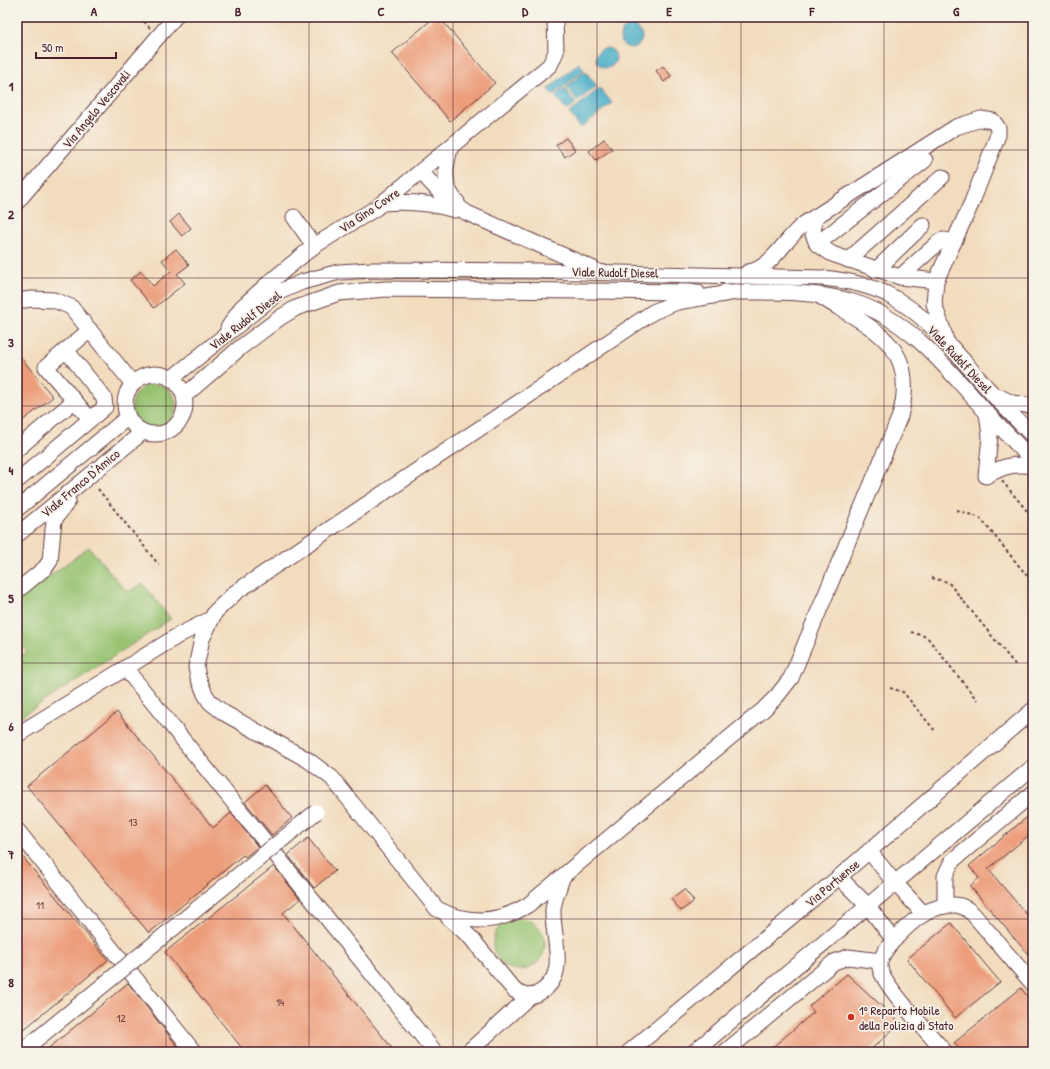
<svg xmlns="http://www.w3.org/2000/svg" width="1050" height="1069" font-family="'Patrick Hand',sans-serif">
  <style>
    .green { fill: #96c270; stroke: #70704e }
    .water { fill: #49aec8; stroke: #4a667a }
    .building { fill: #ec9d7a }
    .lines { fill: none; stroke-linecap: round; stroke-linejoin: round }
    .minor-casing { stroke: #633b41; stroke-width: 17 }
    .path { stroke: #633b41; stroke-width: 2; stroke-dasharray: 3 3; stroke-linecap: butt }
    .minor { stroke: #fff; stroke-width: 15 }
    .minor-bridge-casing { stroke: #633b41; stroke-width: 17; stroke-linecap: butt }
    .minor-bridge { stroke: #fff; stroke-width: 15 }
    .grid { fill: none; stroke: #4a1f2b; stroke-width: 1; stroke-opacity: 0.55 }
    .poi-dot { fill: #c8321e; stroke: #f7f3e8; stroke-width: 1.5 }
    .labels { text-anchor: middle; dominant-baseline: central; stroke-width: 3.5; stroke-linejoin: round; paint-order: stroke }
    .number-label { font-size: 11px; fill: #723e3f }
    .street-label { font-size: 13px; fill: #4a1f2b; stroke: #f7f3e8 }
    .poi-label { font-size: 13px; fill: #4a1f2b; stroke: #f7f3e8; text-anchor: start }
    .neatline { fill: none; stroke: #4a1f2b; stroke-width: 1.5 }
    .grid-label { font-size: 13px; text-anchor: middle; font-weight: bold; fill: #4a1f2b }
  </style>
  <rect width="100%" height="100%" fill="#f7f3e8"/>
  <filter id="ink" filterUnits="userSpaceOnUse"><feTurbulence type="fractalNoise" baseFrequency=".025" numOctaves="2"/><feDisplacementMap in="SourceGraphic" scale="8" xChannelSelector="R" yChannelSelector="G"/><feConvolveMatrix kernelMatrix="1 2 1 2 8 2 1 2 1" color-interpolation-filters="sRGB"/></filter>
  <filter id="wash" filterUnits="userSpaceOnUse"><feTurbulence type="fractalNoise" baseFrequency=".012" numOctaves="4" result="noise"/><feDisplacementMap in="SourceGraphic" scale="16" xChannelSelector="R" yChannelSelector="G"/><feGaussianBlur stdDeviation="0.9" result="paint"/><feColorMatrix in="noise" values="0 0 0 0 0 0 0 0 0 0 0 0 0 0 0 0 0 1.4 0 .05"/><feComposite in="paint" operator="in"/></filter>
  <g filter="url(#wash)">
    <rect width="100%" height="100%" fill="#f2dcbe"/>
    <g class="green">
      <circle cx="154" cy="406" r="22"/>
      <path d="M 89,547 L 127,592 L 143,584 L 171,619 L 17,719 L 17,659 L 27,652 L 17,640 L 17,600 Z"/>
      <circle cx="519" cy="944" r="26"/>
    </g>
    <g class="water">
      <circle cx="631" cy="37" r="11"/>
      <circle cx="606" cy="58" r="10"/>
      <path d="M 579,63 L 584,70 L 553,95 L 548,89 Z"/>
      <path d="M 585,71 L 597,86 L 578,101 L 566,87 Z"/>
      <path d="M 564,88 L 576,103 L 567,110 L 555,96 Z"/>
      <path d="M 600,88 L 612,103 L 581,128 L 569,113 Z"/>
    </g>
    <g id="blocks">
      <g class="building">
        <path d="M 435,17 L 439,17 L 495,83 L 450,121 L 392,53 Z"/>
        <path d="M 663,66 L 671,76 L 664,82 L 656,71 Z"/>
        <path d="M 566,138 L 575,150 L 565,157 L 556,145 Z"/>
        <path d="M 604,139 L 612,149 L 596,160 L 589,151 Z"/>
        <path d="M 179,214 L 191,228 L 182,236 L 170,222 Z"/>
        <path d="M 176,249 L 189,265 L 177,274 L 185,283 L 154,308 L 130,280 L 141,271 L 153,286 L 171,271 L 162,260 Z"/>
        <path d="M 17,353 L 53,397 L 17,425 Z"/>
        <path d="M 117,712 L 213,828 L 231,813 L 258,847 L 245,857 L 243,855 L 149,933 L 27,786 Z"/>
        <path d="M 265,785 L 292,818 L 272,835 L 245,802 Z"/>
        <path d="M 1033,812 L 1033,832 L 988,869 L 1033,922 L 1033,960 L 970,886 L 979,878 L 969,866 Z"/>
        <path d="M 308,838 L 335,871 L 314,888 L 288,855 Z"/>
        <path d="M 17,850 L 108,960 L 17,1035 Z"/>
        <path d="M 274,866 L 300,899 L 283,913 L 395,1052 L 245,1052 L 165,952 Z"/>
        <path d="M 684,889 L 694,901 L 681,911 L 671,899 Z"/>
        <path d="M 951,923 L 1000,982 L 955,1018 L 907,959 Z"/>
        <path d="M 847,974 L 900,1023 L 868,1052 L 767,1052 L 814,1012 L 809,1006 Z"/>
        <path d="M 128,983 L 182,1052 L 44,1052 Z"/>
        <path d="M 1021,988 L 1033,1004 L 1033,1047 L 1027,1052 L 962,1052 L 954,1043 Z"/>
      </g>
    </g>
  </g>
  <g filter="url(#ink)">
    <use href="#blocks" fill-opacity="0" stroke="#633b41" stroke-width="1"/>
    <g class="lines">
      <g class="minor-casing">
        <g id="minor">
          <path d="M 450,149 C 445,167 442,187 457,202"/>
          <path d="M 422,173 L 445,198 L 467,213 L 594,269"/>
          <path d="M 17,202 L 175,17"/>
          <path d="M 383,203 C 408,201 431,203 455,210"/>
          <path d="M 294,217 L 314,246"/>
          <path d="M 815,217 L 813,234 L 817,244 L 832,254 L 900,277 L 936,281"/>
          <path d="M 817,244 L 925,160"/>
          <path d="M 848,260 L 942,177"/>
          <path d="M 876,270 L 923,225"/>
          <path d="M 748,272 C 772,269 785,238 804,224 L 956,127 L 981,119 L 993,121 L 998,128 L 998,135 L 972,202 L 936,281 L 934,304 L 945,336"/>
          <path d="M 900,277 L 939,242 L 943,240 L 954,242"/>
          <path d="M 725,292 C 766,292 814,290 853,302 C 910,319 948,370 987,413 C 1002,429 1018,445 1033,461"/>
          <path d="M 736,292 L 677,302 L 653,312 L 236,592 L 215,612 L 202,639 L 196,667 L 198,677 L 205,694 L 210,702 L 224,713 L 308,760 L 332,778 L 437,909 C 468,925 499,923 528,905 L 763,710 L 777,696 L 791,678 L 900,416 C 920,343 870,328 818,295"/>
          <path d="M 17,301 L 32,299 L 54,300 L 71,307 L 133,384"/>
          <path d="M 228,328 L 242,307 L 271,281 L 314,246 L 376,208 L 550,65 L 556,52 L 555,17"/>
          <circle cx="155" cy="404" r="30"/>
          <path d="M 171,379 L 279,292 L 302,282 L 339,272 L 372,270 L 539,271 L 822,278 C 844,280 866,284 887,294 C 930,316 957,355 989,390 C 1003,406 1018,421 1033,436"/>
          <path d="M 184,396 L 241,347 L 281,317 L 296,308 L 339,293 L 386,289 L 697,292"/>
          <path d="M 998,396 L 1012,403 L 1033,406"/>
          <path d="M 85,413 L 46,367 L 90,330"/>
          <path d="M 987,413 L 990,436 L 986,476 C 1003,466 1014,463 1033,466"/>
          <path d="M 17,449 L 74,401"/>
          <path d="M 17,481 L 105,407 L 104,398 L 66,350"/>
          <path d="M 17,509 L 128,417"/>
          <path d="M 17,535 L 143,432"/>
          <path d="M 17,591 L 45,568 L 50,561 L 54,520 L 68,501"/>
          <path d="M 125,668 L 435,1052"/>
          <path d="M 17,735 L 179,635 L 211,619"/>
          <path d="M 17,830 L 194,1052"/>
          <path d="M 869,851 L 895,883 L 924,914"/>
          <path d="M 839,877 L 867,905 L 894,940"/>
          <path d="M 945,906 L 945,876 L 952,861 L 1033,793"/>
          <path d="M 448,917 L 471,938 L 514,990 C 521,995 528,998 537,994 C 571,977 552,940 553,910 C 554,899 559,888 562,878"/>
          <path d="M 468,1052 L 530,996"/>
          <path d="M 629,1052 L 839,877 L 1033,710"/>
          <path d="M 694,1052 L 1033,767"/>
          <path d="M 725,1052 L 834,962 L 848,957 L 880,961"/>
          <path d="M 945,1052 C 931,1036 883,985 880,968 C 877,951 912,921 925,913 C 934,908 944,905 955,905 C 962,905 968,909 973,914 L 1033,984"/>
        </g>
      </g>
      <g class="path">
        <path d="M 140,17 L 150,28"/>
        <path d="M 1002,481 L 1033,518"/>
        <path d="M 98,489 L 159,565"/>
        <path d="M 957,510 L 980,518 L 1033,583"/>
        <path d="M 932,578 L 948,582 L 1017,667"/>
        <path d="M 911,632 L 927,637 L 977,700"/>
        <path d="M 890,688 L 903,692 L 936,732"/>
      </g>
      <use href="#minor" class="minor"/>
      <g class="minor-bridge-casing">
        <path id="minor-bridge" d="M 21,1052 L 316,812"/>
      </g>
      <use href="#minor-bridge" class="minor-bridge"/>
    </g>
  </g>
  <path class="grid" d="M 166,17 L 166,1052M 309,17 L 309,1052M 453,17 L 453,1052M 597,17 L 597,1052M 741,17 L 741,1052M 884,17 L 884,1052M 17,150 L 1033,150M 17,278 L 1033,278M 17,406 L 1033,406M 17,534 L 1033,534M 17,663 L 1033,663M 17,791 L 1033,791M 17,919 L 1033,919"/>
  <circle class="poi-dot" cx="851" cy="1017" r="4"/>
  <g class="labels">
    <g class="number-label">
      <text x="133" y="822">13</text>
      <text x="40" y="905">11</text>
      <text x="280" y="1002">14</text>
      <text x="121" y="1018">12</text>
    </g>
    <g class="street-label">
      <text transform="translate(96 109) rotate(-50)">Via Angelo Vescovali</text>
      <text transform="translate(369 210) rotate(-34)">Via Gino Covre</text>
      <text transform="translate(615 272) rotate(1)">Viale Rudolf Diesel</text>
      <text transform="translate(245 320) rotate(-38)">Viale Rudolf Diesel</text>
      <text transform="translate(960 359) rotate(47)">Viale Rudolf Diesel</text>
      <text transform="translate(80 483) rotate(-40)">Viale Franco D'Amico</text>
      <text transform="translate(832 883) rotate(-40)">Via Portuense</text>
    </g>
    <g class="poi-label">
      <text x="859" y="1010">1º Reparto Mobile<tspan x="859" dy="15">della Polizia di Stato</tspan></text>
    </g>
  </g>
  <rect width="1050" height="1069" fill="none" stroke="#f7f3e8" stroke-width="44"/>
  <path d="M36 52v6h80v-6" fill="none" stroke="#4a1f2b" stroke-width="2"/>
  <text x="42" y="52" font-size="12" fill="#4a1f2b" stroke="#f7f3e8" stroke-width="3" paint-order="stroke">50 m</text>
  <rect x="22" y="22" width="1006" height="1025" class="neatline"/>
  <g class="grid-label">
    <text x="94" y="16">A</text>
    <text x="238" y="16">B</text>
    <text x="381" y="16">C</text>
    <text x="525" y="16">D</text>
    <text x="669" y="16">E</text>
    <text x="812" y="16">F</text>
    <text x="956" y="16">G</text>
    <text x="11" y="91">1</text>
    <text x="11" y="219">2</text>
    <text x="11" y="347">3</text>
    <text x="11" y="475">4</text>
    <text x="11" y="603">5</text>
    <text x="11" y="731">6</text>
    <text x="11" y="859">7</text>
    <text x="11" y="987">8</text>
  </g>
</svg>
